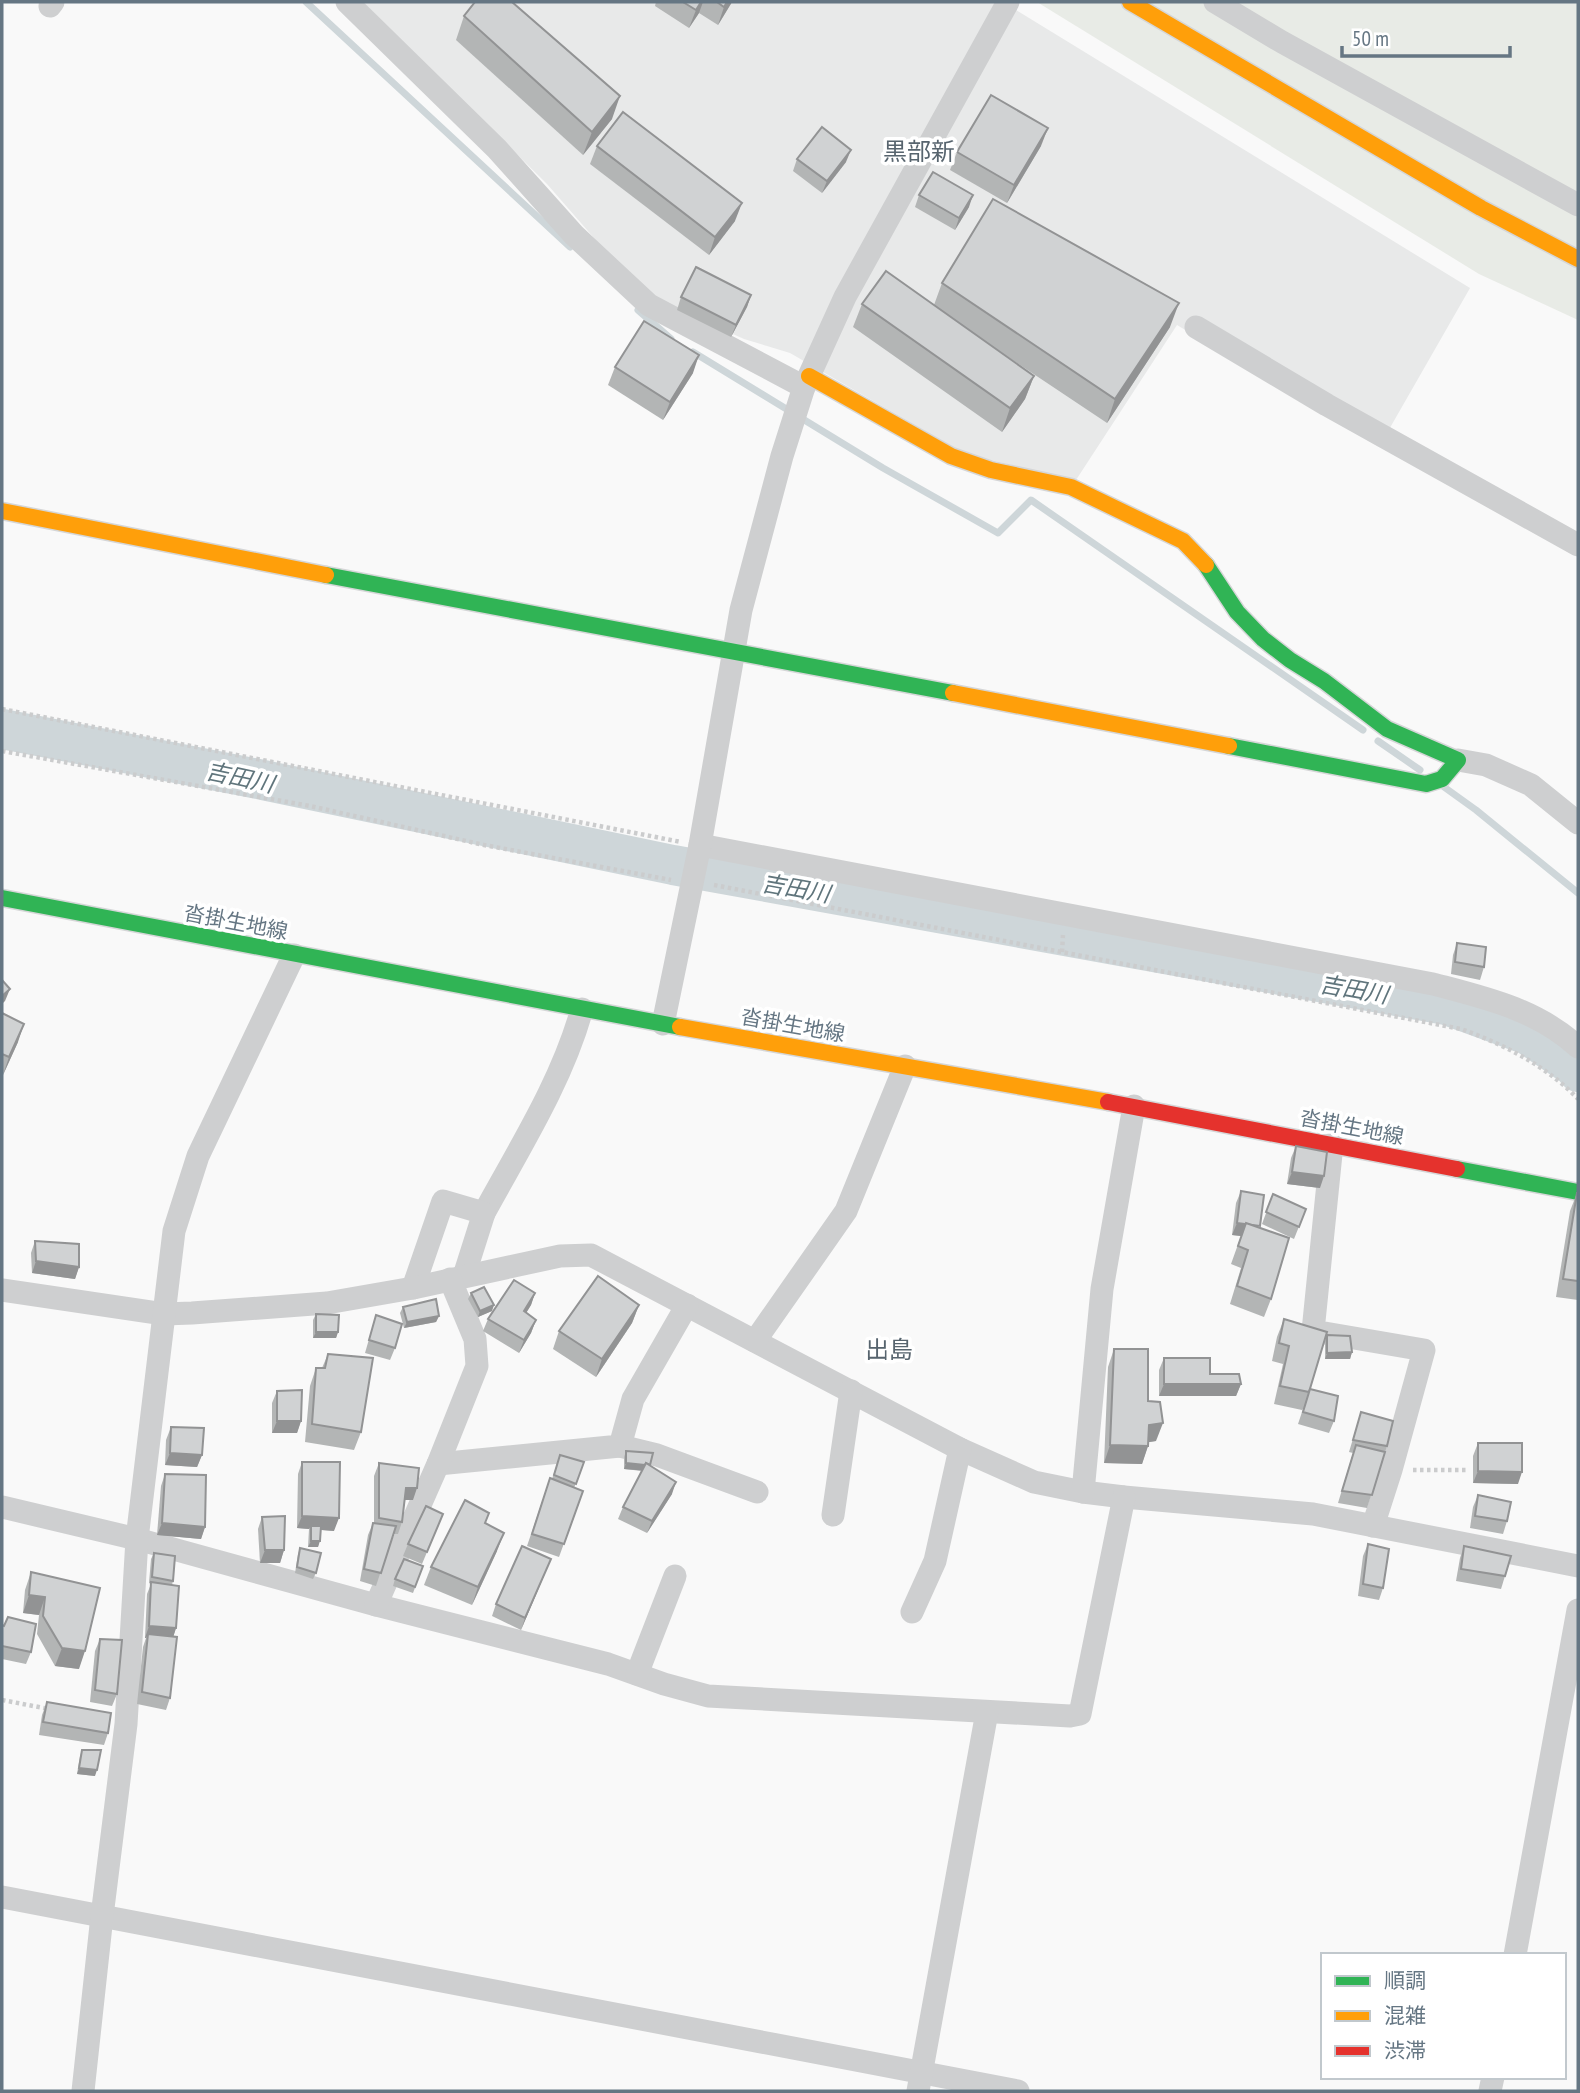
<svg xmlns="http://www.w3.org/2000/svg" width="1580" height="2093" font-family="'PT Sans Narrow','Noto Sans JP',sans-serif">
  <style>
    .built { fill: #e8e9e9 }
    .green { fill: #e8ebe6 }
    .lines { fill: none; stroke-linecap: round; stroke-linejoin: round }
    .stream { stroke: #ced6d9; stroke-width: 7 }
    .river { stroke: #ced6d9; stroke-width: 40 }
    .fast-casing { stroke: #d5d6d7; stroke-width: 19 }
    .slow-casing { stroke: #d5d6d7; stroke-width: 19 }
    .jam-casing { stroke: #d5d6d7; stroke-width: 19 }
    .path { stroke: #cbcccd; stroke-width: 4.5; stroke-dasharray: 3.5 3.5; stroke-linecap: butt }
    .street { stroke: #cecfd0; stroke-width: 23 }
    .fast { stroke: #30b455; stroke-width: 16 }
    .slow { stroke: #ff9f0a; stroke-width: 16 }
    .jam { stroke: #e5322d; stroke-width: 16 }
    .wall { fill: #b3b5b5 }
    .shaded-wall { fill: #929394 }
    .building { fill: #d0d2d3; stroke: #929394; stroke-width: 2 }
    .labels { text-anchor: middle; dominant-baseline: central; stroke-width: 7; stroke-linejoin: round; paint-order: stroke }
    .street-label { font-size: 21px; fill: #657683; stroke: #fff }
    .water-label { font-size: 23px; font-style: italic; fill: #60757c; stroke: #fff }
    .quarter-label { font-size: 24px; fill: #57646e; stroke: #fff }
  </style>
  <rect width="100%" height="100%" fill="#f9f9f9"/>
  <path class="built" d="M 363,2 L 1003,2 L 1470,288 L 1379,447 L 1177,325 L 1076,480 L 965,454 L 790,353 L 744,339 L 666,304 L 628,277 L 547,184 Z"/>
  <path class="green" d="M 1037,2 L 1578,2 L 1578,320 L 1479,274 Z"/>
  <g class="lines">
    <g class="stream">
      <path d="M 306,2 L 570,247"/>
      <path d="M 638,310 L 671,339"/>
      <path d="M 693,352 L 883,468 L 998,533 L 1031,500 L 1363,730"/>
      <path d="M 1378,741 L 1420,770"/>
      <path d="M 1444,787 L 1476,810 L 1578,893"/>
    </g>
    <path class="river" d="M 2,729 L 263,780 L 673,865 L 1446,1005 L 1528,1035 L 1573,1066 L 1578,1072"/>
    <g class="fast-casing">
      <g id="fast">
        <path d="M 1206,565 L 1237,612 L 1263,639 L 1290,660 L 1324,681 L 1387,729 L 1458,760 L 1442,779 L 1426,784 L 1229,746"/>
        <path d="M 326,575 L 953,693"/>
        <path d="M 2,898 L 680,1027"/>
        <path d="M 1457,1169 L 1578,1192"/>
      </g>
    </g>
    <g class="slow-casing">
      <g id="slow">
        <path d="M 1130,2 L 1481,208 L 1578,259"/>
        <path d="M 809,376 L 951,456 L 991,470 L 1071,487 L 1183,541 L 1206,565"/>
        <path d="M 2,511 L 326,575"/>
        <path d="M 953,693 L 1229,746"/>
        <path d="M 680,1027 L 1108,1102"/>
      </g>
    </g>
    <g class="jam-casing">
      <path id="jam" d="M 1108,1102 L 1457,1169"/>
    </g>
    <g class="path">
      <path d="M 2,709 L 681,842"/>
      <path d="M 2,751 L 310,806 L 484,845 L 671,880"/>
      <path d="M 714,885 L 1461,1029 C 1503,1044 1547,1066 1578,1099"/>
      <path d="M 1062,952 L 1063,935"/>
      <path d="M 1413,1470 L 1467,1470"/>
      <path d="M 2,1700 L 49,1709"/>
    </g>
    <g class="street">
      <path d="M 347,2 L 497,149 L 574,235 L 649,305 L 804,387"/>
      <path d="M 1215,2 L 1282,42 L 1578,205"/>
      <path d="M 50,6 L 53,2"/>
      <path d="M 1196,327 L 1327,405 L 1578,545"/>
      <path d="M 1458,760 L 1486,765 L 1531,785 L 1578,823"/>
      <path d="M 700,845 L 1433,984 C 1486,998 1536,1009 1578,1047"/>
      <path d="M 663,1024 L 700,845 L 741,610 L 782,456 L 804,387 L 845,297 L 1008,2"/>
      <path d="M 1332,1144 L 1313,1331 L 1424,1350 L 1391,1470 L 1373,1526"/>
      <path d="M 484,1213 C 520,1147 562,1081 582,1009"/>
      <path d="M 413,1288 L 443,1201 L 484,1213 L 464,1276"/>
      <path d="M 2,1290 L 164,1314 L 192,1313 L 327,1303 L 413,1288 L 560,1256 L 591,1255 L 960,1449 L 1034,1482 L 1083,1492 L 1124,1497 L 1313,1514 L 1578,1566"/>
      <path d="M 755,1341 L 846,1211 L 905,1066"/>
      <path d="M 620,1446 L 657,1455 L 757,1492"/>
      <path d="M 438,1464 L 620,1446 L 633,1399 L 687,1305"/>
      <path d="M 1083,1492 L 1102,1289 L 1134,1106"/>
      <path d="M 2,1507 L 137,1539 L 376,1605 L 608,1664 L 664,1684 L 708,1696 L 1070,1716 L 1080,1714 L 1124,1497"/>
      <path d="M 833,1515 L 851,1391"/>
      <path d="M 376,1605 L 438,1464 L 477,1366 L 475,1339 L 450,1279"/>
      <path d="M 912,1612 L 935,1561 L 960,1449"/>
      <path d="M 637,1674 L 675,1576"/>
      <path d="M 2,1897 L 1018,2091"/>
      <path d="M 1515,1955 L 1578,1610"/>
      <path d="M 83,2091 L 102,1916 L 126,1724 L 137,1539 L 174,1231 L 198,1156 L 294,955"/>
      <path d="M 918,2091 L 987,1712"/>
      <path d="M 1490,2091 L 1493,2077"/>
    </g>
    <use href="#fast" class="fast"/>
    <use href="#slow" class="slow"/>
    <use href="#jam" class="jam"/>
  </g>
  <g class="wall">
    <path d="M 656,2 L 732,2 L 718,25 L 699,13 L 689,28 L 655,6 Z"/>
    <path d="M 464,16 L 612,119 L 583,155 L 456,40 Z"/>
    <path d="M 597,146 L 735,221 L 709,255 L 590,164 Z"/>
    <path d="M 1041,146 L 1007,203 L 950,170 L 957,152 Z"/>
    <path d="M 797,159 L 846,162 L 822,193 L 793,171 Z"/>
    <path d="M 919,195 L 969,207 L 955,230 L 915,207 Z"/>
    <path d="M 942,283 L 1170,327 L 1107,423 L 993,347 L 1034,376 L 1025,399 L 1002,432 L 853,327 L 862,304 L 934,305 Z"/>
    <path d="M 751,295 L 747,307 L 731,337 L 677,310 L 681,297 Z"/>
    <path d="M 615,367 L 693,373 L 663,420 L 608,385 Z"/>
    <path d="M 1457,943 L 1484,967 L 1480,980 L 1451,974 L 1453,955 Z"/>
    <path d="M 2,1013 L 18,1042 L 3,1075 L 2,1074 Z"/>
    <path d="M 1296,1146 L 1320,1188 L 1287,1184 L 1291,1158 Z"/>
    <path d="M 1241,1191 L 1259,1228 L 1271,1299 L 1264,1317 L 1230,1304 L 1241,1268 L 1231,1264 L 1241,1236 L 1232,1235 L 1236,1203 Z"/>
    <path d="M 1577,1193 L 1578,1193 L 1578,1300 L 1556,1297 L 1570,1211 Z"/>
    <path d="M 1273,1194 L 1306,1209 L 1294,1239 L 1262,1224 Z"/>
    <path d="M 35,1241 L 79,1267 L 75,1279 L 32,1273 L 31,1253 Z"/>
    <path d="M 471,1293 L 492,1311 L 478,1317 L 468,1299 Z"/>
    <path d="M 535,1293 L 531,1305 L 526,1313 L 536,1320 L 531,1333 L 519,1353 L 483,1331 L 488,1319 Z"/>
    <path d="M 639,1305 L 632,1323 L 596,1377 L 553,1349 L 559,1331 Z"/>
    <path d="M 403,1307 L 439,1316 L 436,1322 L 404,1328 L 400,1313 Z"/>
    <path d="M 316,1314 L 338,1332 L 336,1338 L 313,1338 L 313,1320 Z"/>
    <path d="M 376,1315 L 395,1348 L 390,1360 L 365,1353 Z"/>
    <path d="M 1284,1319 L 1310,1389 L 1334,1421 L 1329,1433 L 1298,1424 L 1303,1409 L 1302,1410 L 1274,1404 L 1283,1364 L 1272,1361 L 1277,1337 Z"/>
    <path d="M 1327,1335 L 1352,1352 L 1350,1359 L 1325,1359 L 1325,1341 Z"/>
    <path d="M 1114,1349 L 1148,1401 L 1156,1441 L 1149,1442 L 1148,1446 L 1142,1464 L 1104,1463 L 1108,1367 Z"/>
    <path d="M 328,1354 L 361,1432 L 354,1450 L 305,1442 L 310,1386 L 316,1368 L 322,1368 Z"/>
    <path d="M 1164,1358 L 1241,1384 L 1236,1396 L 1159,1396 L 1159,1370 Z"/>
    <path d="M 277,1391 L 301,1421 L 297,1433 L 272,1433 L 272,1403 Z"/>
    <path d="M 1361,1412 L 1387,1446 L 1367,1508 L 1338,1503 L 1353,1453 L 1349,1452 Z"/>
    <path d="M 171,1427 L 202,1455 L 197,1467 L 165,1465 L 166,1440 Z"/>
    <path d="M 1478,1443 L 1518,1484 L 1473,1483 L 1473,1456 Z"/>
    <path d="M 626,1451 L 650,1466 L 672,1494 L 647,1533 L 618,1519 L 623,1507 L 642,1471 L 624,1469 L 624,1457 Z"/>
    <path d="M 560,1455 L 584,1462 L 574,1488 L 583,1491 L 559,1557 L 527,1546 L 550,1478 L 552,1479 Z"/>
    <path d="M 302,1462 L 334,1531 L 321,1530 L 318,1547 L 308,1547 L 309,1529 L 297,1528 L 298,1474 Z"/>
    <path d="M 379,1463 L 413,1500 L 404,1500 L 402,1522 L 398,1534 L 393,1534 L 376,1586 L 360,1581 L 368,1535 L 373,1523 L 374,1524 L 374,1476 Z"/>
    <path d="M 165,1474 L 205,1527 L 201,1539 L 157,1535 L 161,1486 Z"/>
    <path d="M 1478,1495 L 1507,1521 L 1503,1534 L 1470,1528 L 1473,1507 Z"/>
    <path d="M 443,1514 L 422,1564 L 403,1556 L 408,1544 Z"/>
    <path d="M 262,1517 L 284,1550 L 280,1563 L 260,1563 L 258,1529 Z"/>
    <path d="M 485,1524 L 497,1551 L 472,1605 L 424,1585 L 431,1567 Z"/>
    <path d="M 1368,1544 L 1383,1588 L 1379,1600 L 1358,1596 L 1363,1556 Z"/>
    <path d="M 1464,1546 L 1505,1576 L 1501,1589 L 1456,1581 L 1460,1558 Z"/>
    <path d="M 300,1548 L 316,1573 L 313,1579 L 295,1573 L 298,1554 Z"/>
    <path d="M 154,1553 L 173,1581 L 172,1585 L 176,1628 L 173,1637 L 170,1698 L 166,1710 L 137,1704 L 143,1647 L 146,1638 L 145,1638 L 147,1594 L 151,1584 L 149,1583 L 151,1559 Z"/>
    <path d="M 423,1566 L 413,1593 L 393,1586 L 395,1579 Z"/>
    <path d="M 546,1571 L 521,1630 L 492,1616 L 496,1604 Z"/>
    <path d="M 31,1572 L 79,1669 L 55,1666 L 37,1634 L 39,1615 L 23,1613 L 25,1590 Z"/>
    <path d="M 2,1625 L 31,1652 L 26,1664 L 2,1659 Z"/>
    <path d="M 100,1639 L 117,1694 L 112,1706 L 90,1702 L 95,1651 Z"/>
    <path d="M 47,1702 L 108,1733 L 104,1745 L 39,1735 L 42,1715 Z"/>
    <path d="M 82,1750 L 95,1776 L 77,1774 L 80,1756 Z"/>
  </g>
  <g class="shaded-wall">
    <path d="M 701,2 L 703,2 L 699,13 L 689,28 L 696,10 Z"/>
    <path d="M 727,2 L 732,2 L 718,25 L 724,7 Z"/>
    <path d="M 620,96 L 612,119 L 583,155 L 592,132 Z"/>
    <path d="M 1048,128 L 1041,146 L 1007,203 L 1014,185 Z"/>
    <path d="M 851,150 L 846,162 L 822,193 L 827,181 Z"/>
    <path d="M 973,195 L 969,207 L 955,230 L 959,218 Z"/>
    <path d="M 742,203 L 735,221 L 709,255 L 715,237 Z"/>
    <path d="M 751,295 L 747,307 L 731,337 L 736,325 Z"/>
    <path d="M 1179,303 L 1170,327 L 1107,423 L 1115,399 Z"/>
    <path d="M 699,355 L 693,373 L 663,420 L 670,402 Z"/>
    <path d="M 1034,376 L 1025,399 L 1002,432 L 1010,408 Z"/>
    <path d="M 10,989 L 5,1001 L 2,1004 L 2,996 Z"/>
    <path d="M 24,1024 L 18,1042 L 3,1075 L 9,1057 Z"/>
    <path d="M 1292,1172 L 1324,1176 L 1320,1188 L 1287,1184 Z"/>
    <path d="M 1237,1223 L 1246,1224 L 1241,1236 L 1232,1235 Z"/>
    <path d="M 36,1261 L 79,1267 L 75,1279 L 32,1273 Z"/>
    <path d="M 535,1293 L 531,1305 L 520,1323 L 524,1311 Z"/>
    <path d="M 494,1305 L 492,1311 L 478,1317 L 480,1311 Z"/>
    <path d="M 639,1305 L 632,1323 L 596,1377 L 602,1359 Z"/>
    <path d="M 439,1316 L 436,1322 L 404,1328 L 407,1322 Z"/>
    <path d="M 536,1320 L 531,1333 L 519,1353 L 524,1340 Z"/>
    <path d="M 316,1332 L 338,1332 L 336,1338 L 313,1338 Z"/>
    <path d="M 1352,1352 L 1350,1359 L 1325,1359 L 1327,1353 Z"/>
    <path d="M 1164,1384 L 1241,1384 L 1236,1396 L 1159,1396 Z"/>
    <path d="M 277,1421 L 301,1421 L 297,1433 L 272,1433 Z"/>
    <path d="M 1163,1423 L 1156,1441 L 1143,1443 L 1149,1425 Z"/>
    <path d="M 1110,1445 L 1148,1446 L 1142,1464 L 1104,1463 Z"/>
    <path d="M 170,1453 L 202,1455 L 197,1467 L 165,1465 Z"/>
    <path d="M 626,1463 L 650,1465 L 648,1471 L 624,1469 Z"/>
    <path d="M 1478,1471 L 1522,1472 L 1518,1484 L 1473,1483 Z"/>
    <path d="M 676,1482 L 672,1494 L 647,1533 L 652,1521 Z"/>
    <path d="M 406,1488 L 417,1488 L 413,1500 L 401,1500 Z"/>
    <path d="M 302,1516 L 339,1518 L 334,1531 L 311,1529 L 311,1526 L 309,1529 L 297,1528 Z"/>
    <path d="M 162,1523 L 205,1527 L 201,1539 L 157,1535 Z"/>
    <path d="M 504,1533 L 497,1551 L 472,1605 L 478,1587 Z"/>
    <path d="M 311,1541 L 320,1541 L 318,1547 L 308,1547 Z"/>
    <path d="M 265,1550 L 284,1550 L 280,1563 L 260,1563 Z"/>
    <path d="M 551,1559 L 546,1571 L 521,1630 L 525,1618 Z"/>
    <path d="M 29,1595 L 45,1597 L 39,1615 L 23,1613 Z"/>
    <path d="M 149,1626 L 176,1628 L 172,1641 L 148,1634 L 146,1638 L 145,1638 Z"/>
    <path d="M 62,1648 L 85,1651 L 79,1669 L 55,1666 Z"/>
    <path d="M 79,1768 L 97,1770 L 95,1776 L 77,1774 Z"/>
  </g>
  <g class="building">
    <path d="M 475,2 L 512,2 L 620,96 L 592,132 L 464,16 Z"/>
    <path d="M 683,2 L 701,2 L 696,10 Z"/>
    <path d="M 717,2 L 727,2 L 724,7 Z"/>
    <path d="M 991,95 L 1048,128 L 1014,185 L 957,152 Z"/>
    <path d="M 623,112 L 742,203 L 715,237 L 597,146 Z"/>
    <path d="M 822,127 L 851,150 L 827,181 L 797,159 Z"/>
    <path d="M 933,172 L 973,195 L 959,218 L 919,195 Z"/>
    <path d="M 993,199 L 1179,303 L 1115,399 L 942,283 Z"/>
    <path d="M 696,267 L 751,295 L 736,325 L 681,297 Z"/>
    <path d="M 886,271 L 1034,376 L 1010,408 L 862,304 Z"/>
    <path d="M 644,321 L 699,355 L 670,402 L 615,367 Z"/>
    <path d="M 1457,943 L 1486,947 L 1484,967 L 1455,962 Z"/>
    <path d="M 2,980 L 10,989 L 2,996 Z"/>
    <path d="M 2,1013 L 24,1024 L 9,1057 L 2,1054 Z"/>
    <path d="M 1296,1146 L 1327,1152 L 1324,1176 L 1292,1172 Z"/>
    <path d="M 1241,1191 L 1264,1195 L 1260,1226 L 1237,1223 Z"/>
    <path d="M 1577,1193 L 1578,1193 L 1578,1281 L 1563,1279 Z"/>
    <path d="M 1273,1194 L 1306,1209 L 1299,1227 L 1266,1212 Z"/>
    <path d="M 1246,1223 L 1289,1238 L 1271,1299 L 1237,1286 L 1248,1250 L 1238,1246 Z"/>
    <path d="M 35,1241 L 79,1244 L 79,1267 L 36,1261 Z"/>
    <path d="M 598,1276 L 639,1305 L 602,1359 L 559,1331 Z"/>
    <path d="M 514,1280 L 535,1293 L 524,1311 L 536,1320 L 524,1340 L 488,1319 Z"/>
    <path d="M 484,1287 L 494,1305 L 480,1311 L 471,1293 Z"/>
    <path d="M 436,1299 L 439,1316 L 407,1322 L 403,1307 Z"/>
    <path d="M 316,1314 L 339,1315 L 338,1332 L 316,1332 Z"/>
    <path d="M 376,1315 L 402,1324 L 395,1348 L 369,1340 Z"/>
    <path d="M 1284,1319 L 1327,1332 L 1309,1392 L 1280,1386 L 1289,1346 L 1279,1343 Z"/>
    <path d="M 1327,1335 L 1350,1336 L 1352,1352 L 1327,1353 Z"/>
    <path d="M 1114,1349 L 1148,1349 L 1148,1401 L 1160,1402 L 1163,1423 L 1149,1425 L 1148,1446 L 1110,1445 Z"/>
    <path d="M 328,1354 L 373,1358 L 361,1432 L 312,1424 L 316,1368 L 325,1368 Z"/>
    <path d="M 1164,1358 L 1210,1358 L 1210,1374 L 1239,1374 L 1241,1384 L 1164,1384 Z"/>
    <path d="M 1310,1389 L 1338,1396 L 1334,1421 L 1303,1412 Z"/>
    <path d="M 302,1390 L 301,1421 L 277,1421 L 277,1391 Z"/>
    <path d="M 1361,1412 L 1393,1421 L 1387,1446 L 1353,1440 Z"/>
    <path d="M 171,1427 L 204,1428 L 202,1455 L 170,1453 Z"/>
    <path d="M 1478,1443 L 1522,1443 L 1522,1472 L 1478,1471 Z"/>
    <path d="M 1356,1445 L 1385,1452 L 1372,1495 L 1342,1491 Z"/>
    <path d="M 626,1451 L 653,1453 L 650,1465 L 646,1463 L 645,1465 L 626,1463 Z"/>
    <path d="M 560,1455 L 584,1462 L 576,1484 L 554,1475 Z"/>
    <path d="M 302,1462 L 340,1462 L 339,1518 L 302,1516 Z"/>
    <path d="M 379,1463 L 419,1468 L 417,1488 L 406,1488 L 402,1522 L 379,1518 Z"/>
    <path d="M 646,1463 L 676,1482 L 652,1521 L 623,1507 Z"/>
    <path d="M 165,1474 L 206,1475 L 205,1527 L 162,1523 Z"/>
    <path d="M 550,1478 L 583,1491 L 564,1544 L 532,1534 Z"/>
    <path d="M 1478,1495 L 1511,1502 L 1507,1521 L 1475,1516 Z"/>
    <path d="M 465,1500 L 489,1513 L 485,1523 L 504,1533 L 478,1587 L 431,1567 Z"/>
    <path d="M 426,1506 L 443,1514 L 427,1552 L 408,1544 Z"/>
    <path d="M 285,1516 L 284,1550 L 265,1550 L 262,1517 Z"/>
    <path d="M 373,1523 L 396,1526 L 381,1573 L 364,1569 Z"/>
    <path d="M 311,1526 L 321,1526 L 320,1541 L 311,1541 Z"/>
    <path d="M 1368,1544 L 1389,1549 L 1383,1588 L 1363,1584 Z"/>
    <path d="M 522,1546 L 551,1559 L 525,1618 L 496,1604 Z"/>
    <path d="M 1464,1546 L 1511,1556 L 1505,1576 L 1461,1569 Z"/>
    <path d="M 300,1548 L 321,1553 L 316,1573 L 297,1567 Z"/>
    <path d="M 154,1553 L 175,1556 L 173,1581 L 152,1577 Z"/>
    <path d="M 404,1559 L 423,1566 L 415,1587 L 395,1579 Z"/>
    <path d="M 31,1572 L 100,1588 L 85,1651 L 62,1648 L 43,1616 L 45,1597 L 29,1595 Z"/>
    <path d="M 151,1582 L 179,1586 L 176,1628 L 149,1626 Z"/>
    <path d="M 8,1617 L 36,1624 L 31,1652 L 2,1646 L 2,1625 L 4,1626 Z"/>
    <path d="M 148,1634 L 177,1637 L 170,1698 L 142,1692 Z"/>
    <path d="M 100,1639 L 122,1640 L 117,1694 L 95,1690 Z"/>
    <path d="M 47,1702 L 111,1713 L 108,1733 L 43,1722 Z"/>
    <path d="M 82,1750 L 101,1750 L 97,1770 L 79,1768 Z"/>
  </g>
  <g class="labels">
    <g class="street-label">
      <text transform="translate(236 922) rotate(11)">沓掛生地線</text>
      <text transform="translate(793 1025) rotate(10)">沓掛生地線</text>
      <text transform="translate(1352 1127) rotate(11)">沓掛生地線</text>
    </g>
    <g class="water-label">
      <text transform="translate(240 777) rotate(12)">吉田川</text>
      <text transform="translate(796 888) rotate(10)">吉田川</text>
      <text transform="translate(1354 989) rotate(10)">吉田川</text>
    </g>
    <g class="quarter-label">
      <text x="919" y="151">黒部新</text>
      <text x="889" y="1349">出島</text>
    </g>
  </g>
  <rect width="1580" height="2093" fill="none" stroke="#657683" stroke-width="7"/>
  <rect x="1321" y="1953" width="245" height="126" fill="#ffffff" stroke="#c1c8cd" stroke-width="2"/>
  <rect x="1335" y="1976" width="35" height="10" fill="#30b455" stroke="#c1c8cd" stroke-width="2"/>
  <text x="1384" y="1988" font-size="21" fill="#657683">順調</text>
  <rect x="1335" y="2011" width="35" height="10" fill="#ff9f0a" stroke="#c1c8cd" stroke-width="2"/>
  <text x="1384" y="2023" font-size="21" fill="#657683">混雑</text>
  <rect x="1335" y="2046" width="35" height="10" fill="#e5322d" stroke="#c1c8cd" stroke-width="2"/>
  <text x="1384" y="2058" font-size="21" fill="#657683">渋滞</text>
  <path d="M1342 46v10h168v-10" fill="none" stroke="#657683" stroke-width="3.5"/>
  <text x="1352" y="46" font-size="21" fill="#657683" stroke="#ffffff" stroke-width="5" paint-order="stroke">50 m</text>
</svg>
